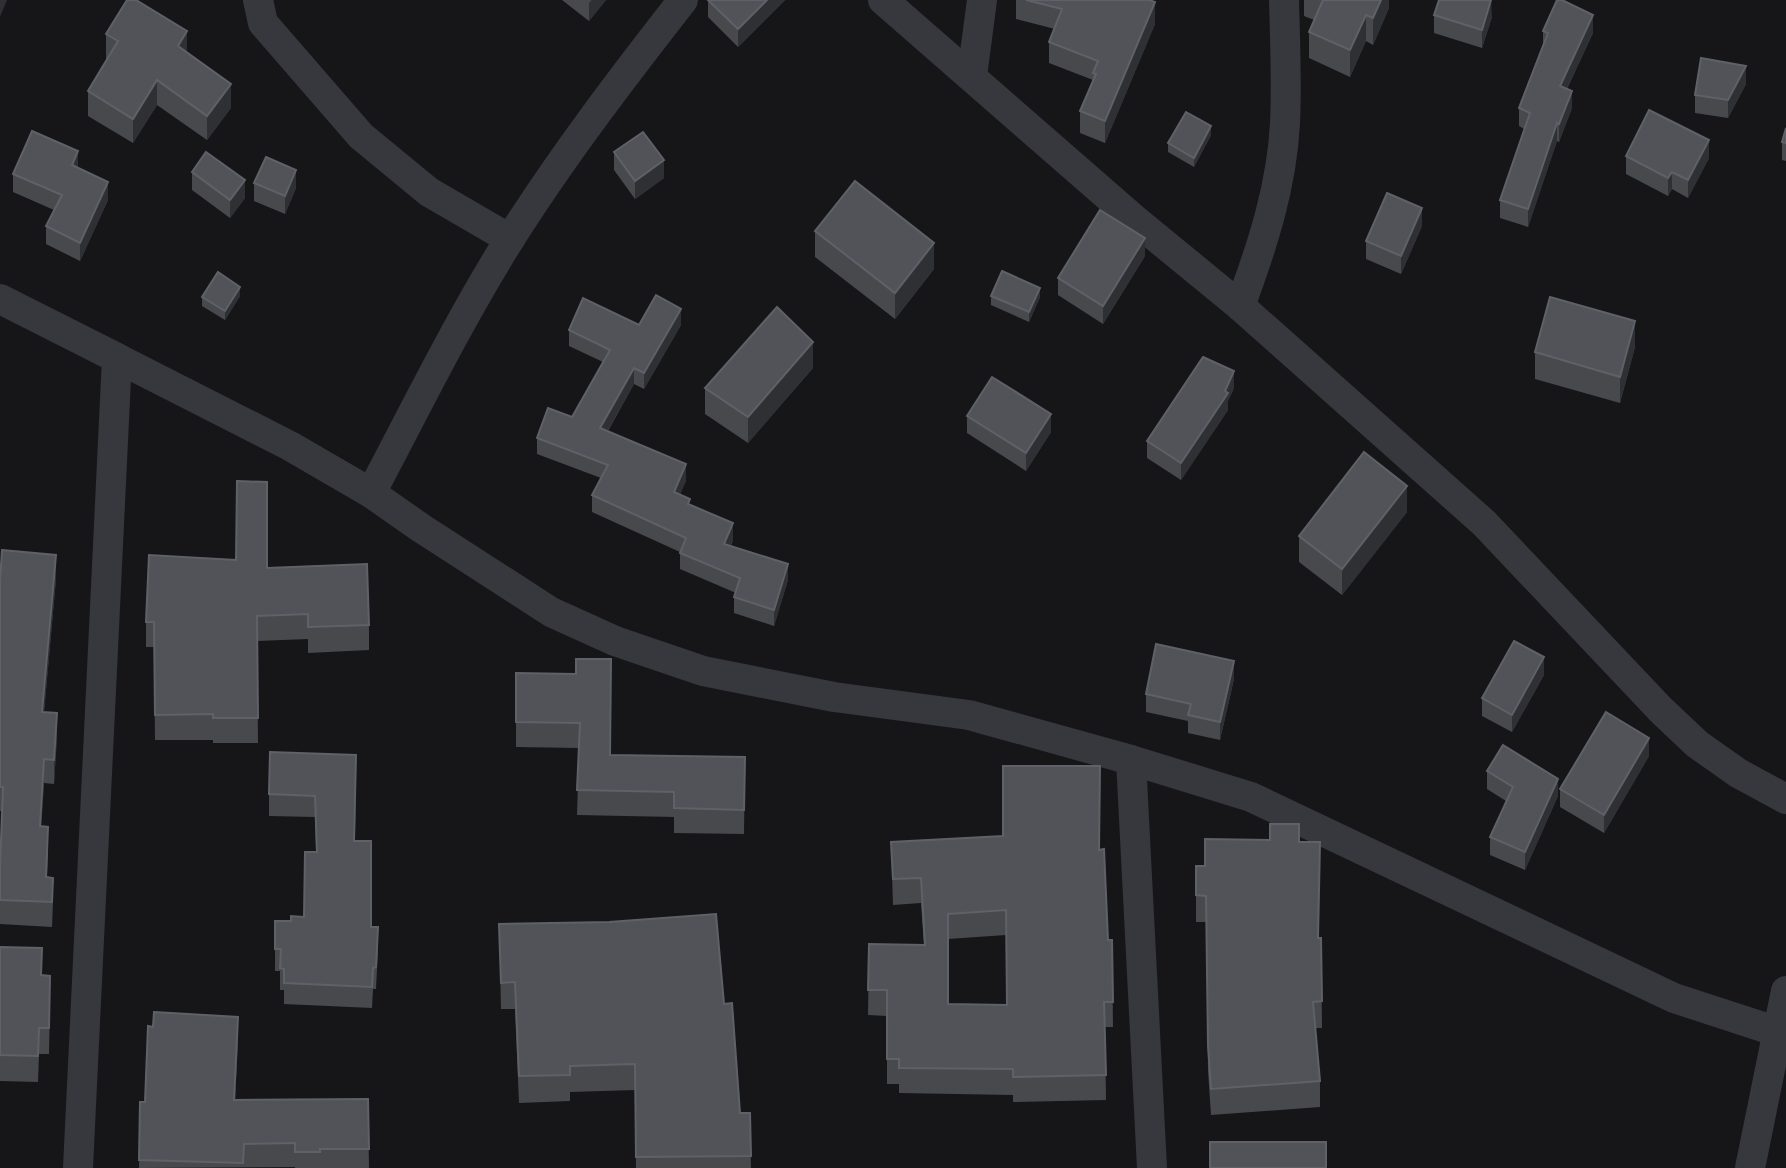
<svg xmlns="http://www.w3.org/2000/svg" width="1786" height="1168" font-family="Karla,sans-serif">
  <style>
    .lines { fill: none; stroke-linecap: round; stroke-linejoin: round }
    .minor { stroke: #37383d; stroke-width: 30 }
    .wall { fill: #47494d; fill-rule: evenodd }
    .shaded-wall { fill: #2f3033 }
    .building { fill: #525359; stroke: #5f6168; stroke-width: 2; fill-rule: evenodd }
  </style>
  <rect width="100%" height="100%" fill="#161618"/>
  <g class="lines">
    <g class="minor">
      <path d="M 258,0 L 263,23 L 361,136 L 429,192 L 510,239"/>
      <path d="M 883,0 L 1134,219 L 1240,306 L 1484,523 L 1661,710 L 1697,744 L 1738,773 L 1786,799"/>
      <path d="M 972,76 L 982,0"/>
      <path d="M 0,299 L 117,358 L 78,1168"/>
      <path d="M 1240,306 C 1262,247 1282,186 1285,123 C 1287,82 1285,41 1284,0"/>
      <path d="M 117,358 L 290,446 L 371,493 L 421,528 L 551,612 L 615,641 L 703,671 L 834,697 L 969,715 L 1131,760 L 1251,797 L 1674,998 L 1778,1032"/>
      <path d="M 371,493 C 416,408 458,322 508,242 C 561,158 622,78 683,0"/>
      <path d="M 1131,760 L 1152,1168"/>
      <path d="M 1750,1168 L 1786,991"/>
    </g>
  </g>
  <g class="wall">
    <path d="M 562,0 L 606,0 L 589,21 Z"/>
    <path d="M 708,0 L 785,0 L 738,47 L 708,17 Z"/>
    <path d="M 1016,0 L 1149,0 L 1155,24 L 1105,143 L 1080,133 L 1080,111 L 1093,80 L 1049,63 L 1049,42 L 1055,29 L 1016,19 Z"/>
    <path d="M 1304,0 L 1389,0 L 1389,8 L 1373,45 L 1366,41 L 1350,77 L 1309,58 L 1309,32 L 1314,20 L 1304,16 Z"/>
    <path d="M 1434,15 L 1492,17 L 1482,48 L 1434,33 Z"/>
    <path d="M 1543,31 L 1593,33 L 1567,89 L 1572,108 L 1559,142 L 1557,141 L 1528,227 L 1500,218 L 1500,200 L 1524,129 L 1519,126 L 1519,108 L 1543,46 Z"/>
    <path d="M 106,34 L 187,53 L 231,108 L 207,140 L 157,105 L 133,143 L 88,116 L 88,91 L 107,59 L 106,58 Z"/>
    <path d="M 1746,84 L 1728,118 L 1695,113 L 1695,95 Z"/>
    <path d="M 1786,128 L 1786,161 L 1782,160 L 1782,142 Z"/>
    <path d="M 1211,135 L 1194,167 L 1168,152 L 1168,143 Z"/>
    <path d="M 614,152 L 664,178 L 635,199 L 614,170 Z"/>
    <path d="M 1626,156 L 1709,158 L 1688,198 L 1672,189 L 1668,196 L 1626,174 Z"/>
    <path d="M 78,168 L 108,200 L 80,261 L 46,244 L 46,226 L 54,210 L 13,192 L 13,174 Z"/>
    <path d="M 192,172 L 245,198 L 230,218 L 192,190 Z"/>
    <path d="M 254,183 L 296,188 L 285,214 L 254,201 Z"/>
    <path d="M 1422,226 L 1401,274 L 1366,259 L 1366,241 Z"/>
    <path d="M 815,231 L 934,269 L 895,319 L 815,257 Z"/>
    <path d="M 1145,256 L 1103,324 L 1058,295 L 1058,278 Z"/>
    <path d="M 240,296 L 225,320 L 202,306 L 202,297 Z"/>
    <path d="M 991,296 L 1040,297 L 1029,322 L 991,305 Z"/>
    <path d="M 639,325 L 681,325 L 644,389 L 634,384 L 608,431 L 686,481 L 680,494 L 690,505 L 733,540 L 731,546 L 788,580 L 774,626 L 734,613 L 734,597 L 736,593 L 680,569 L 680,552 L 592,512 L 592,495 L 601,478 L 537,454 L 537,438 L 572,417 L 603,362 L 569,346 L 569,330 Z"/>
    <path d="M 1635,347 L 1620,403 L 1535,379 L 1535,352 Z"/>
    <path d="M 813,368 L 748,443 L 705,414 L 705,388 Z"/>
    <path d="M 1234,388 L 1228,401 L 1228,410 L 1181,480 L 1147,458 L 1147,441 Z"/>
    <path d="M 967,416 L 1051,432 L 1026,471 L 967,433 Z"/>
    <path d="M 1407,512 L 1342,595 L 1299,562 L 1299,536 Z"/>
    <path d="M 267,568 L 369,625 L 369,650 L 308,653 L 308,639 L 257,641 L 258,743 L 213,743 L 213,740 L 155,740 L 154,647 L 146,647 L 146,622 Z"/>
    <path d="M 56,579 L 44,712 L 57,737 L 54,784 L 44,783 L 41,826 L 48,851 L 47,877 L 53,902 L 52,927 L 0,924 L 0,867 L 2,811 L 0,811 L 0,581 Z"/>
    <path d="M 516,673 L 576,674 L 610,755 L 745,757 L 744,834 L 674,833 L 674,817 L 577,815 L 579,748 L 516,747 Z"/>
    <path d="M 1544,675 L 1512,732 L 1482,716 L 1482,698 Z"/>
    <path d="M 1234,679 L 1220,740 L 1188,733 L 1188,721 L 1146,712 L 1146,694 Z"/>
    <path d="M 356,755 L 355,841 L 371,927 L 378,949 L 376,989 L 373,989 L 372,1008 L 284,1004 L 284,990 L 280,990 L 280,971 L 275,971 L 275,921 L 291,921 L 304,917 L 316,852 L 315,817 L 269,816 L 269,794 Z"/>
    <path d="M 1649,756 L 1604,833 L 1560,807 L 1560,789 Z"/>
    <path d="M 1487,771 L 1558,796 L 1525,870 L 1490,855 L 1490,837 L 1506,801 L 1487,789 Z"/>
    <path d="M 891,842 L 1100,850 L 1108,940 L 1112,940 L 1113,1027 L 1105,1027 L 1106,1100 L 1013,1102 L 1013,1095 L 899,1093 L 899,1084 L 887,1084 L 887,1016 L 868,1015 L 869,944 L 924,945 L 921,903 L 893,905 ZM 1006,935 L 1006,1005 L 948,1004 L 948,939 Z"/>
    <path d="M 1299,842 L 1318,938 L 1321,938 L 1322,1028 L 1315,1028 L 1320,1081 L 1320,1107 L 1211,1115 L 1208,1071 L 1206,922 L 1196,922 L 1196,866 L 1205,866 Z"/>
    <path d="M 499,924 L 724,1004 L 740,1113 L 750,1113 L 751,1168 L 636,1168 L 635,1090 L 570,1092 L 570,1101 L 519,1103 L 515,1009 L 501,1009 Z"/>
    <path d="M 0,947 L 42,975 L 50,1002 L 49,1054 L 39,1054 L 38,1082 L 0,1081 Z"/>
    <path d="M 238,1040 L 235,1100 L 368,1099 L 369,1168 L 295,1168 L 295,1167 L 139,1168 L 140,1102 L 145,1102 Z"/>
  </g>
  <g class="shaded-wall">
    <path d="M 0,0 L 7,0 L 0,17 Z"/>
    <path d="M 592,0 L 606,0 L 589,21 L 589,3 Z"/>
    <path d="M 767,0 L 785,0 L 738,47 L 738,29 Z"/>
    <path d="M 1380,0 L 1389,0 L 1389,8 L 1373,45 L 1373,18 Z"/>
    <path d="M 1491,0 L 1492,17 L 1482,48 L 1482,30 Z"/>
    <path d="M 1155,2 L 1155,24 L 1105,143 L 1105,121 Z"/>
    <path d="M 1366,15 L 1366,41 L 1350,77 L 1350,50 Z"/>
    <path d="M 1593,15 L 1593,33 L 1560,104 L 1560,86 Z"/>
    <path d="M 187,31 L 187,55 L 178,46 Z"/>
    <path d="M 1746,66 L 1746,84 L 1728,118 L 1728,100 Z"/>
    <path d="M 157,80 L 157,105 L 133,143 L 133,119 Z"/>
    <path d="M 231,84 L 231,108 L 207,140 L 207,116 Z"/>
    <path d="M 1572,91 L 1572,108 L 1559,142 L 1559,124 Z"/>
    <path d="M 1557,123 L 1557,141 L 1528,227 L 1528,209 Z"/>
    <path d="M 1211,126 L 1211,135 L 1194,167 L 1194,158 Z"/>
    <path d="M 1709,140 L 1709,158 L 1688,198 L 1688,180 Z"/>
    <path d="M 78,151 L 78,169 L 72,165 Z"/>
    <path d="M 664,160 L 664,178 L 635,199 L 635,181 Z"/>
    <path d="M 296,170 L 296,188 L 285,214 L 285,196 Z"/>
    <path d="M 1672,172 L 1672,189 L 1668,196 L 1668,178 Z"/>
    <path d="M 245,180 L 245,198 L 230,218 L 230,200 Z"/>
    <path d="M 108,182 L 108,200 L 80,261 L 80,243 Z"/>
    <path d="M 1422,208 L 1422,226 L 1401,274 L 1401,256 Z"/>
    <path d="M 1145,238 L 1145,256 L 1103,324 L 1103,306 Z"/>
    <path d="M 934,243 L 934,269 L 895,319 L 895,293 Z"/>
    <path d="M 240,287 L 240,296 L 225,320 L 225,311 Z"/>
    <path d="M 1040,288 L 1040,297 L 1029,322 L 1029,312 Z"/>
    <path d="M 681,309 L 681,325 L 644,389 L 644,373 Z"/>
    <path d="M 1635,321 L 1635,347 L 1620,403 L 1620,377 Z"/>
    <path d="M 813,342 L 813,368 L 748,443 L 748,417 Z"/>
    <path d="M 634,368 L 634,384 L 600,444 L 600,428 Z"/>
    <path d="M 1234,371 L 1234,388 L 1228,401 L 1228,410 L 1181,480 L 1181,463 L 1225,391 Z"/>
    <path d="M 1051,414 L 1051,432 L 1026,471 L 1026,453 Z"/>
    <path d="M 686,464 L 686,481 L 674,508 L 674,492 Z"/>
    <path d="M 1407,486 L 1407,512 L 1342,595 L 1342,569 Z"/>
    <path d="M 733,523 L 733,540 L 724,560 L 724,544 Z"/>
    <path d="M 56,555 L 56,579 L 42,736 L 42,712 Z"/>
    <path d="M 788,564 L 788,580 L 774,626 L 774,610 Z"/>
    <path d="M 1544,657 L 1544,675 L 1512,732 L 1512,715 Z"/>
    <path d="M 1234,661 L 1234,679 L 1220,740 L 1220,722 Z"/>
    <path d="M 57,713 L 57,737 L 54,784 L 54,760 Z"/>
    <path d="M 1649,738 L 1649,756 L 1604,833 L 1604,815 Z"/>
    <path d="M 44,759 L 44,783 L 40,850 L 40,826 Z"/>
    <path d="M 1558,779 L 1558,796 L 1525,870 L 1525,852 Z"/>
    <path d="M 238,1017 L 238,1040 L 234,1124 L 234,1100 Z"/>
  </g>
  <g class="building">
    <path d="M 127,0 L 136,0 L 187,31 L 178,46 L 231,84 L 207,116 L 157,80 L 133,119 L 88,91 L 118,41 L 106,34 Z"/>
    <path d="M 708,0 L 767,0 L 738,29 Z"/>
    <path d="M 1026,0 L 1149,0 L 1155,2 L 1105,121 L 1080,111 L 1096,74 L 1093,73 L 1098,61 L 1049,42 L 1062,9 Z"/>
    <path d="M 1323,0 L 1381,0 L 1373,18 L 1366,15 L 1350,50 L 1309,32 Z"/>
    <path d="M 1439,0 L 1491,0 L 1482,30 L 1434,15 Z"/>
    <path d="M 1557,0 L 1562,0 L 1593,15 L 1560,86 L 1572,91 L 1559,124 L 1557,123 L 1528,209 L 1500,200 L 1530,113 L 1519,108 L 1548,33 L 1543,31 Z"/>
    <path d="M 1701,58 L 1746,66 L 1728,100 L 1695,95 Z"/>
    <path d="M 1649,110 L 1709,140 L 1688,180 L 1672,172 L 1668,178 L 1626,156 Z"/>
    <path d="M 1186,112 L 1211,126 L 1194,158 L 1168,143 Z"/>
    <path d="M 1786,128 L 1786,143 L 1782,142 Z"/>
    <path d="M 32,131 L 78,151 L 72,165 L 108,182 L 80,243 L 46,226 L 62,195 L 13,174 Z"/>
    <path d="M 643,132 L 664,160 L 635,181 L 614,152 Z"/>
    <path d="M 206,152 L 245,180 L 230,200 L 192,172 Z"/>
    <path d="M 266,157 L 296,170 L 285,196 L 254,183 Z"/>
    <path d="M 855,181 L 934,243 L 895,293 L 815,231 Z"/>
    <path d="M 1387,193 L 1422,208 L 1401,256 L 1366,241 Z"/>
    <path d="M 1100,210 L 1145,238 L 1103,306 L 1058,278 Z"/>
    <path d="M 1002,271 L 1040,288 L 1029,312 L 991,296 Z"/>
    <path d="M 218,272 L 240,287 L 225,311 L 202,297 Z"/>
    <path d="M 656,295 L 681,309 L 644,373 L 634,368 L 600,428 L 686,464 L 674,492 L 690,499 L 688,504 L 733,523 L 724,544 L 788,564 L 774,610 L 734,597 L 740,578 L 680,553 L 686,538 L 592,495 L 608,465 L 537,438 L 548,408 L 572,417 L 610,350 L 569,330 L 583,298 L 639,325 Z"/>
    <path d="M 1550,297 L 1635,321 L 1620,377 L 1535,352 Z"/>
    <path d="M 777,307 L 813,342 L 748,417 L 705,388 Z"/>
    <path d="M 1203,357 L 1234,371 L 1225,391 L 1228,393 L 1181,463 L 1147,441 Z"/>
    <path d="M 992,377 L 1051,414 L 1026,453 L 967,416 Z"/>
    <path d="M 1364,452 L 1407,486 L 1342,569 L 1299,536 Z"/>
    <path d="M 237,481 L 267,482 L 267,568 L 367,564 L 369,625 L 308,627 L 308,614 L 257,616 L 258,718 L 213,718 L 213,714 L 155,715 L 154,622 L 146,622 L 149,555 L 236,560 Z"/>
    <path d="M 2,550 L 56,555 L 42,712 L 57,713 L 54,760 L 44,759 L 40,826 L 48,827 L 46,877 L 53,878 L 52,902 L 0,900 L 0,867 L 3,787 L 0,787 L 0,581 Z"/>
    <path d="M 1514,641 L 1544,657 L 1512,715 L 1482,698 Z"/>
    <path d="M 1156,644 L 1234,661 L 1220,722 L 1188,715 L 1191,704 L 1146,694 Z"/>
    <path d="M 576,659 L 611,659 L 610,755 L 745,757 L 744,810 L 674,808 L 674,792 L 577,790 L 580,723 L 516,722 L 516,673 L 576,674 Z"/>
    <path d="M 1606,712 L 1649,738 L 1604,815 L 1560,789 Z"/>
    <path d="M 1503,745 L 1558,779 L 1525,852 L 1490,837 L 1513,787 L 1487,771 Z"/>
    <path d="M 270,752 L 356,755 L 354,841 L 371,841 L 371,927 L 378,927 L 376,967 L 373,968 L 372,987 L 284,983 L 284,969 L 280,968 L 281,949 L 275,949 L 275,921 L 291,921 L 291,916 L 304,917 L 305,852 L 317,852 L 315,796 L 269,794 Z"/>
    <path d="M 1003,766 L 1100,766 L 1099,850 L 1104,849 L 1108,940 L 1112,940 L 1113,1002 L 1104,1002 L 1106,1075 L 1013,1077 L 1013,1069 L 899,1068 L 899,1059 L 887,1059 L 887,990 L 868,990 L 869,944 L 925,945 L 921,878 L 893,879 L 891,842 L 1003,836 ZM 1006,910 L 1007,1005 L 948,1004 L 948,914 Z"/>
    <path d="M 1270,824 L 1299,824 L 1299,842 L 1320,842 L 1318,938 L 1321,938 L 1322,1001 L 1313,1002 L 1320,1081 L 1211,1089 L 1208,1045 L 1206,896 L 1196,895 L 1196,866 L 1205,866 L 1205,839 L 1270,840 Z"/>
    <path d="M 716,914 L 724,1004 L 732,1003 L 740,1113 L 750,1113 L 751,1156 L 636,1157 L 635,1064 L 570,1066 L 570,1075 L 519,1076 L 515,982 L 501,983 L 499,924 L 609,922 Z"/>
    <path d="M 0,947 L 42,948 L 41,975 L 50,976 L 49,1028 L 39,1028 L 38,1056 L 0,1055 Z"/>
    <path d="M 154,1012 L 238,1017 L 234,1100 L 368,1099 L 369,1149 L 320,1149 L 320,1152 L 295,1152 L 295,1143 L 244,1144 L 243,1163 L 139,1160 L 140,1102 L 145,1102 L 148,1026 L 153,1027 Z"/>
    <rect x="1210" y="1142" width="116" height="26"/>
  </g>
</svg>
